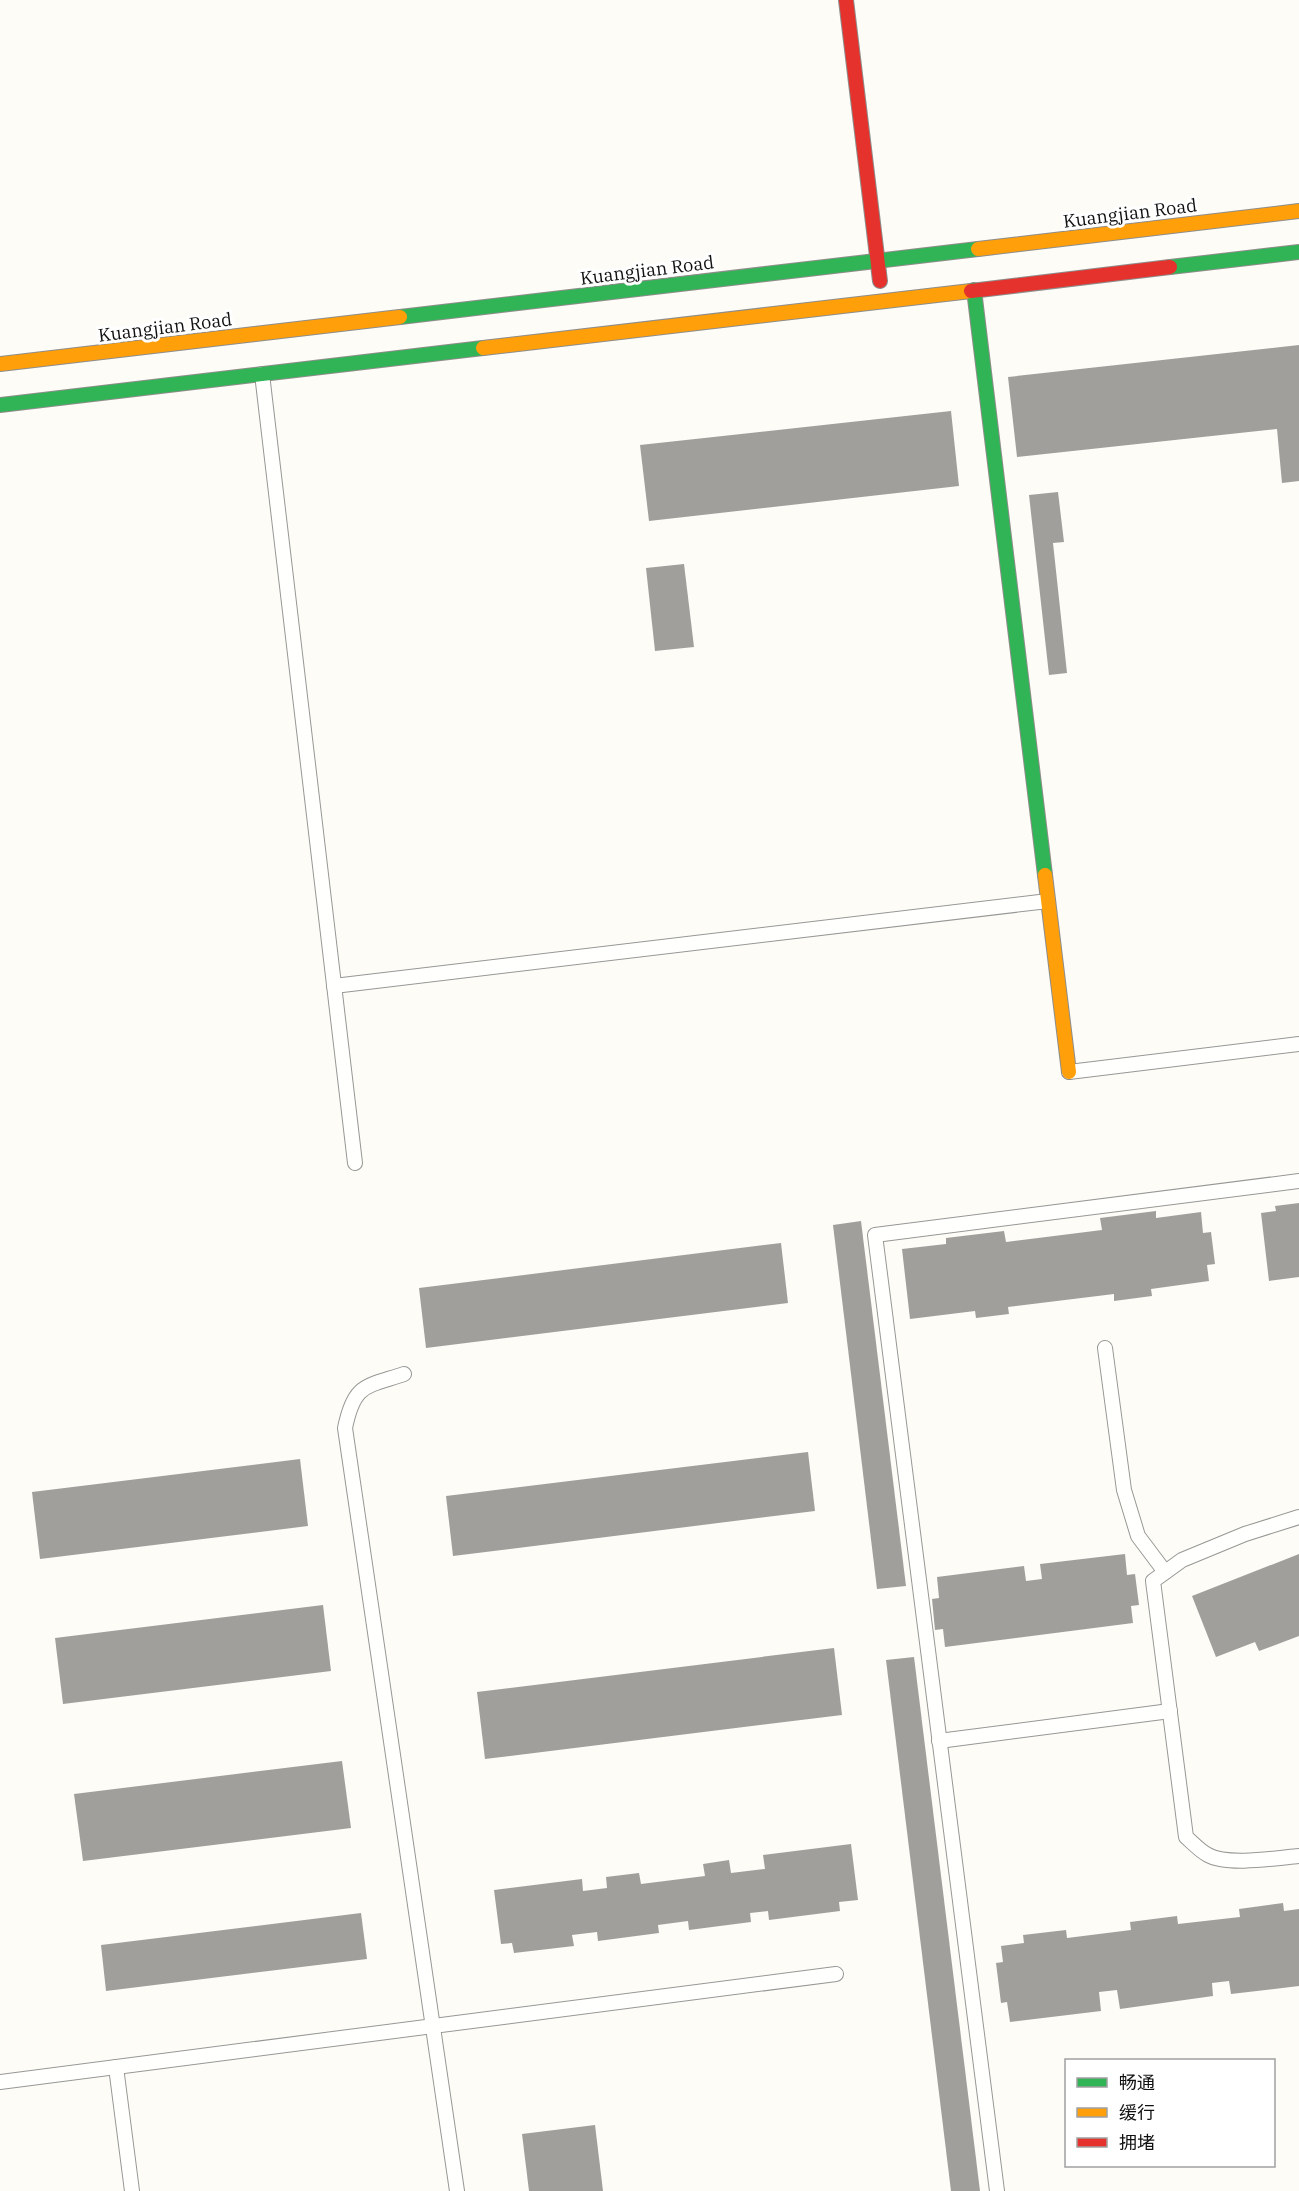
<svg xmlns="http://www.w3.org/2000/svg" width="1299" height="2191" font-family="'IBM Plex Serif','Noto Sans SC',serif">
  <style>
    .building { fill: #a19f9c }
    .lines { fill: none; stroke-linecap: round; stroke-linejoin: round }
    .lane-casing { stroke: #979795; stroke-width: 16 }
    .fast-casing { stroke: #8e8d8b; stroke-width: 16 }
    .slow-casing { stroke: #8e8d8b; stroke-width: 16 }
    .jam-casing { stroke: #8e8d8b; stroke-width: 16 }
    .lane { stroke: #fffffe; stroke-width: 14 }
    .fast { stroke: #30b455; stroke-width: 14 }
    .slow { stroke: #ff9f0a; stroke-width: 14 }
    .jam { stroke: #e5322d; stroke-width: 14 }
    .labels { text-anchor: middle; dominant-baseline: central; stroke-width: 6; stroke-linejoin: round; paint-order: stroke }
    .street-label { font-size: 18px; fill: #111; stroke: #fff }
  </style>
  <rect width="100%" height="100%" fill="#fdfcf7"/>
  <g class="building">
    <path d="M 1299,345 L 1299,481 L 1282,483 L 1277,429 L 1017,457 L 1008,377 Z"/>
    <path d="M 951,411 L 959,486 L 649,521 L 640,445 Z"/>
    <path d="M 1058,492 L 1064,542 L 1053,543 L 1067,673 L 1049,675 L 1029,495 Z"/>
    <path d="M 684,564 L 694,647 L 655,651 L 646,568 Z"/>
    <path d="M 1299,1203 L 1299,1277 L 1269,1281 L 1261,1213 L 1276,1211 L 1275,1206 Z"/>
    <path d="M 1156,1211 L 1156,1218 L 1201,1212 L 1203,1233 L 1211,1232 L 1215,1264 L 1207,1265 L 1209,1281 L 1151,1289 L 1152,1296 L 1114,1301 L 1114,1294 L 1008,1307 L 1009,1314 L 976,1318 L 975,1311 L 910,1319 L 902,1249 L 946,1244 L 946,1238 L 1004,1231 L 1006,1242 L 1102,1230 L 1100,1218 Z"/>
    <path d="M 861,1221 L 906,1586 L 877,1589 L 833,1225 Z"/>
    <path d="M 781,1243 L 788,1303 L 426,1348 L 419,1288 Z"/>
    <path d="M 808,1452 L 815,1511 L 453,1556 L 446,1496 Z"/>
    <path d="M 300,1459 L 308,1526 L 40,1559 L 32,1492 Z"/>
    <path d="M 1125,1554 L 1127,1575 L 1135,1574 L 1139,1605 L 1131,1606 L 1133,1623 L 945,1647 L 943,1629 L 935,1630 L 932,1599 L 939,1598 L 937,1577 L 1024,1566 L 1026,1581 L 1042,1579 L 1040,1564 Z"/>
    <path d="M 1299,1554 L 1299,1636 L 1259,1651 L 1255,1642 L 1216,1657 L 1192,1596 Z"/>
    <path d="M 323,1605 L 331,1671 L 63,1704 L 55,1638 Z"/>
    <path d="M 834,1648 L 842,1715 L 485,1759 L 477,1692 Z"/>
    <path d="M 914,1657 L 980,2191 L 951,2191 L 886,1660 Z"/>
    <path d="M 342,1761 L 351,1828 L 83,1861 L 74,1794 Z"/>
    <path d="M 851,1844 L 858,1900 L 839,1902 L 840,1911 L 769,1920 L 768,1911 L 750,1913 L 751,1922 L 689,1930 L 688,1921 L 658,1925 L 659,1933 L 598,1941 L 597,1932 L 572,1935 L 574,1946 L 514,1953 L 512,1943 L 501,1944 L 494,1890 L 582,1879 L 583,1891 L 607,1888 L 606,1877 L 639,1873 L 641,1884 L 705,1876 L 703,1864 L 729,1860 L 731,1873 L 765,1869 L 763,1855 Z"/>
    <path d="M 1283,1903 L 1284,1911 L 1299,1909 L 1299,1986 L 1231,1994 L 1229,1981 L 1212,1983 L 1213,1996 L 1120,2009 L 1117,1990 L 1099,1992 L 1101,2011 L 1010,2022 L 1007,2002 L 1001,2003 L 996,1963 L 1003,1962 L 1001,1946 L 1024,1943 L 1023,1935 L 1066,1930 L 1067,1938 L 1131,1930 L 1130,1922 L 1177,1916 L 1178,1924 L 1240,1917 L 1239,1909 Z"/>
    <path d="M 361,1913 L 367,1959 L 106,1991 L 101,1945 Z"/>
    <path d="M 595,2125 L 603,2191 L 529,2191 L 522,2134 Z"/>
  </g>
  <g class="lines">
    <g class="lane-casing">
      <g id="lane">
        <path d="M 262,374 L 355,1163"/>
        <path d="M 334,986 L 1048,901"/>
        <path d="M 1069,1072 L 1299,1044"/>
        <path d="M 1105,1348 L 1124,1490 L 1138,1536 L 1165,1572"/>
        <path d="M 404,1374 C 365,1387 354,1384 345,1428 L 457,2191"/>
        <path d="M 1299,1517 L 1245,1534 L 1182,1560 L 1153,1581 L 1186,1837 C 1193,1843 1200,1851 1208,1855 C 1227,1866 1277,1858 1299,1856"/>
        <path d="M 939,1741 L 1170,1711"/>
        <path d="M 116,2067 L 132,2191"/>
        <path d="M 0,2082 L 836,1974"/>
        <path d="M 997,2191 L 875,1235 L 1299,1181"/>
      </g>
    </g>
    <g class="fast-casing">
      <g id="fast">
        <path d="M 1170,267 L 1299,252"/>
        <path d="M 974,290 L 1045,875"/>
        <path d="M 400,317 L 978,249"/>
        <path d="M 0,405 L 483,348"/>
      </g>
    </g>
    <g class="slow-casing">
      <g id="slow">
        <path d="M 978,249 L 1299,211"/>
        <path d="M 483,348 L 971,291"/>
        <path d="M 0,364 L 400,317"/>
        <path d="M 1045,875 L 1069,1072"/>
      </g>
    </g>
    <g class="jam-casing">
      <g id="jam">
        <path d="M 846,0 L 880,281"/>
        <path d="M 971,291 L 1170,267"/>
      </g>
    </g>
    <use href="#lane" class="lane"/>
    <use href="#fast" class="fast"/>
    <use href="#slow" class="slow"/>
    <use href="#jam" class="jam"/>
  </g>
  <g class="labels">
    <g class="street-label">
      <text transform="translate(1130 213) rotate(-7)">Kuangjian Road</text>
      <text transform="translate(647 270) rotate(-7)">Kuangjian Road</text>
      <text transform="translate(165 327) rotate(-7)">Kuangjian Road</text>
    </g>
  </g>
  <rect x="1065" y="2059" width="210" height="108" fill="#ffffff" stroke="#a0a0a0" stroke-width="1.5"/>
  <rect x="1077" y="2078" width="30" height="9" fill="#30b455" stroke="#a0a0a0" stroke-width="1.5"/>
  <text x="1119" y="2089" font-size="18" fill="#111111">畅通</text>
  <rect x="1077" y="2108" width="30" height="9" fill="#ff9f0a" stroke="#a0a0a0" stroke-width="1.5"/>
  <text x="1119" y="2119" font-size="18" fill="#111111">缓行</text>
  <rect x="1077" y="2138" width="30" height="9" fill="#e5322d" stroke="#a0a0a0" stroke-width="1.5"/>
  <text x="1119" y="2149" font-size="18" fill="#111111">拥堵</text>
</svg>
